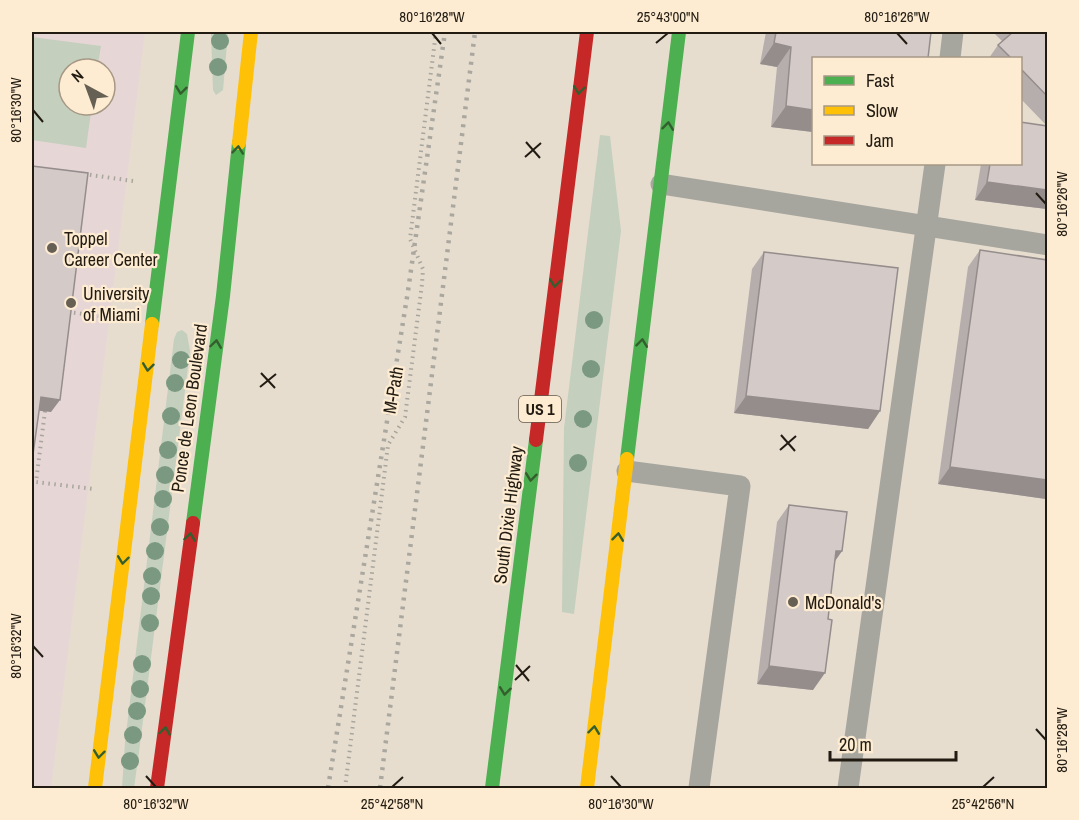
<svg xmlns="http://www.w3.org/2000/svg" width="1079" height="820" font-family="'Archivo Narrow',sans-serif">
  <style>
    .education { fill: #e7d6d6; fill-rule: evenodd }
    .green { fill: #c4cfbe }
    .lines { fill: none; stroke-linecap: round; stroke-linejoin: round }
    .path { stroke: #a8a59c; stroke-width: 4; stroke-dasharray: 1.5 4.5; stroke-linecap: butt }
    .lane { stroke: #a6a69f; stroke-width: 21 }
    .fast { stroke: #4caf50; stroke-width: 14 }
    .slow { stroke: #ffc107; stroke-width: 14 }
    .jam { stroke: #c62828; stroke-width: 14 }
    .rail { stroke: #aaa79f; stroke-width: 4.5; stroke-dasharray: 3 6; stroke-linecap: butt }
    .tree { fill: #7b9980 }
    .wall { fill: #b6aeac }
    .shaded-wall { fill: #948d8c }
    .building { fill: #d4cac8; stroke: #948d8c; stroke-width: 1.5 }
    .oneway { stroke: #345e2d }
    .ticks { fill: none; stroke: #211b11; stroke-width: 2 }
    .poi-dot { fill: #665f54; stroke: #feecd2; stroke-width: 2 }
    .labels { text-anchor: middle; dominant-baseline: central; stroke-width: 4.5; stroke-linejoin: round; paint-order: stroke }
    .shield { fill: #feecd2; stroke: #635a4b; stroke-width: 1.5 }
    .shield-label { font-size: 16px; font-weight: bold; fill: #211b11 }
    .poi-label { font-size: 18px; fill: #211b11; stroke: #feecd2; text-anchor: start }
    .street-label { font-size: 18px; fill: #211b11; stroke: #feecd2 }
    .neatline { fill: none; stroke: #211b11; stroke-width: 2 }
    .ticks-label { font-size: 15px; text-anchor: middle; fill: #211b11 }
  </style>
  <rect width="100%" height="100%" fill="#e6ddcf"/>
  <path class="education" d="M 32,32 L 145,32 L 51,788 L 32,788 ZM 69,69 L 105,69 L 105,105 L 69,105 Z"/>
  <g class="green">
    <path d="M 211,32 L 228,32 L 223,90 L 216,95 L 213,90 Z"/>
    <path d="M 32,37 L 101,46 L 97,69 L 69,69 L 69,105 L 92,105 L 86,148 L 32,140 Z"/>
    <path d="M 600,135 L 610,136 L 621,231 L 574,614 L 562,612 L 564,428 Z"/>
    <path d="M 182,330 L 187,334 L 190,351 L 139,752 L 134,788 L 122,788 L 125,742 L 174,339 L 177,332 Z"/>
  </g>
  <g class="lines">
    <g class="path">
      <path d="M 84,174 L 133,181"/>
      <path d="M 68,312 L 114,318"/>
      <path d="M 45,411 L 36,482 L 94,489"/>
      <path d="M 345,788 L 388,445 L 405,417 L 422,284 L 423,269 L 410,239 L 436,32"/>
    </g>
    <g class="lane">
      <path d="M 950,58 L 953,32"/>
      <path d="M 661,184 L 1048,245"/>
      <path d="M 627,471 L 740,486 L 699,788"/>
      <path d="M 848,788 L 935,164"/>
    </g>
    <g class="fast">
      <path d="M 152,324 L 188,32"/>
      <path d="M 627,459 L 679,32"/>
      <path d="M 193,523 L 223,296 L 239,143"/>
      <path d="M 492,788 L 536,440"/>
    </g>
    <g class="slow">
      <path d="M 239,143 L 251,32"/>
      <path d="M 95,788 L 152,324"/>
      <path d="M 587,788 L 627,459"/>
    </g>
    <g class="jam">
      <path d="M 536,440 L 587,32"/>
      <path d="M 157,788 L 193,523"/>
    </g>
    <g class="rail">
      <path d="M 328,788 L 408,291 L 445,32"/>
      <path d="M 380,788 L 475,32"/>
    </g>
  </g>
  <g class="tree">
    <circle cx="220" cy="41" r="9"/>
    <circle cx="218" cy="67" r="9"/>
    <circle cx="594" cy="320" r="9"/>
    <circle cx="181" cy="360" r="9"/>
    <circle cx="591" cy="369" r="9"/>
    <circle cx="175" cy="383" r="9"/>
    <circle cx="171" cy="416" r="9"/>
    <circle cx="583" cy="419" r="9"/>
    <circle cx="168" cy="450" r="9"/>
    <circle cx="578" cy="463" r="9"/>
    <circle cx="165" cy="475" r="9"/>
    <circle cx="163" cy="499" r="9"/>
    <circle cx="160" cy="527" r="9"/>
    <circle cx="155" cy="551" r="9"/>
    <circle cx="152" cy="576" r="9"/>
    <circle cx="151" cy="596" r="9"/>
    <circle cx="150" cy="623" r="9"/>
    <circle cx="142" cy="664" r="9"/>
    <circle cx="140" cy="689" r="9"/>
    <circle cx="137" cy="711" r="9"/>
    <circle cx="133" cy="735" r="9"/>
    <circle cx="130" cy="761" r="9"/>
  </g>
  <g class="wall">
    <path d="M 766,32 L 931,32 L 813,132 L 771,127 L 777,67 L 760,64 Z"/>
    <path d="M 993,32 L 1047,32 L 1047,126 L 1020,98 L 1020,58 L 989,58 L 998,45 L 1002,41 Z"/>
    <path d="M 1047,126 L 1047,209 L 975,200 L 981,164 L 1020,164 Z"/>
    <path d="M 980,250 L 1046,499 L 938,484 L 968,267 Z"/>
    <path d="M 764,252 L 880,411 L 868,429 L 734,413 L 752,269 Z"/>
    <path d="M 789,505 L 842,551 L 835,561 L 813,690 L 757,684 L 777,522 Z"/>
  </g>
  <g class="shaded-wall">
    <path d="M 774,43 L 791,47 L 777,67 L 760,64 Z"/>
    <path d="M 786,106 L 813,110 L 813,132 L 771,127 Z"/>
    <path d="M 987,182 L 1047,190 L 1047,209 L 975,200 Z"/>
    <path d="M 746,396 L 880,411 L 868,429 L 734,413 Z"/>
    <path d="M 41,397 L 60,400 L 51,412 L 32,410 Z"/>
    <path d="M 950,467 L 1047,480 L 1047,496 L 1046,499 L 938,484 Z"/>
    <path d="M 836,551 L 842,551 L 830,568 Z"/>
    <path d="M 769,666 L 825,673 L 813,690 L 757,684 Z"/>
  </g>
  <g class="building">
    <path d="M 776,32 L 931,32 L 928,58 L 813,58 L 813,110 L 786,106 L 791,47 L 774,43 Z"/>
    <path d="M 1013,32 L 1047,32 L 1047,96 L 1020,68 L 1020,58 L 1011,58 L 998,45 Z"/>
    <path d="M 1020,122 L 1047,126 L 1047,190 L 987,182 L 990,164 L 1020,164 Z"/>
    <path d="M 32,166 L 88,173 L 60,400 L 41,397 L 33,454 L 32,454 Z"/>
    <path d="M 980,250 L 1047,260 L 1047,480 L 950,467 Z"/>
    <path d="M 764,252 L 898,268 L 880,411 L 746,396 Z"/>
    <path d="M 789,505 L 847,512 L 842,551 L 836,551 L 828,619 L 832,620 L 825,673 L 769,666 Z"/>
  </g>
  <defs><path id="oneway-chevron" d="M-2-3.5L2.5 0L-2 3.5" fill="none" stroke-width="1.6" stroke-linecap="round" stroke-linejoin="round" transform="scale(1.5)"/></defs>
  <g class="oneway">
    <use href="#oneway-chevron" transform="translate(181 90) rotate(97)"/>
    <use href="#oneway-chevron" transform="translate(579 90) rotate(97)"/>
    <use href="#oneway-chevron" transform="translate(668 126) rotate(-83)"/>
    <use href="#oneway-chevron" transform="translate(238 150) rotate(-84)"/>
    <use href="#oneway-chevron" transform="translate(555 283) rotate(97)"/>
    <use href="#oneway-chevron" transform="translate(642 343) rotate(-83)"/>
    <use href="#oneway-chevron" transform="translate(216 344) rotate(-82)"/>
    <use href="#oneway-chevron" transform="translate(148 367) rotate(97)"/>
    <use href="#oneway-chevron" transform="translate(531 477) rotate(97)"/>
    <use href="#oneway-chevron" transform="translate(190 537) rotate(-82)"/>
    <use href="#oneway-chevron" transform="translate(618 537) rotate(-83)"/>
    <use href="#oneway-chevron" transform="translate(123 560) rotate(97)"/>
    <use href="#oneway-chevron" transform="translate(505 691) rotate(97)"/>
    <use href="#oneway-chevron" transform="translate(594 730) rotate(-83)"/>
    <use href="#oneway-chevron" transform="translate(165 731) rotate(-82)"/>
    <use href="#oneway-chevron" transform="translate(99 754) rotate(97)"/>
  </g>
  <path class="ticks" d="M 432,33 L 441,44M 897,33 L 907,44M 656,43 L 668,33M 33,110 L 43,122M 526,142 L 540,158M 525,157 L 541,143M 1036,193 L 1046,204M 261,373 L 275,388M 260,387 L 276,374M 781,435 L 795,451M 780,450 L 796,436M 33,646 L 43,657M 516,665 L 529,681M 515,680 L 530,666M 1036,729 L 1046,740M 146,776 L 156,787M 611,776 L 621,787M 392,787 L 403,777M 983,787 L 994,777"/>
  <g class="poi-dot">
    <circle cx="52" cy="248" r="6"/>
    <circle cx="71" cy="303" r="6"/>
    <circle cx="793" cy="602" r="6"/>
  </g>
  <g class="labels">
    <rect class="shield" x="519" y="396" width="42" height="26" rx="4.5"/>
    <g class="shield-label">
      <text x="540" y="409">US 1</text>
    </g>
    <g class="poi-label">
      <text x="64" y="238">Toppel<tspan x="64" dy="21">Career Center</tspan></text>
      <text x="83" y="293">University<tspan x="83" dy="21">of Miami</tspan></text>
      <text x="805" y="602">McDonald's</text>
    </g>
    <g class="street-label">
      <text transform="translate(393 390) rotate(-80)">M-Path</text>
      <text transform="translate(189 408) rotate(-82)">Ponce de Leon Boulevard</text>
      <text transform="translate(508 515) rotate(-83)">South Dixie Highway</text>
    </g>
  </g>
  <rect width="1079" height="820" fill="none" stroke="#feecd2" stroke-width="66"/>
  <rect x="812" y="57" width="210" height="108" fill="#feecd2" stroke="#a69885" stroke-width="1.5"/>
  <rect x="824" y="76" width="30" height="9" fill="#4caf50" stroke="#a69885" stroke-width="1.5"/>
  <text x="866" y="87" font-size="18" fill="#211b11">Fast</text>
  <rect x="824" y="106" width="30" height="9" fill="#ffc107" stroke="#a69885" stroke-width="1.5"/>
  <text x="866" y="117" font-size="18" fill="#211b11">Slow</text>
  <rect x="824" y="136" width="30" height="9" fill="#c62828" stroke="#a69885" stroke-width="1.5"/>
  <text x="866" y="147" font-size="18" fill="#211b11">Jam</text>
  <g transform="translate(87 87) rotate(319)"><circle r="28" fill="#feecd2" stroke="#a69885" stroke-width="1.5"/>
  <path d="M0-4.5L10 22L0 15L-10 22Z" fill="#665f54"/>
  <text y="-9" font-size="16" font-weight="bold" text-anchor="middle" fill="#211b11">N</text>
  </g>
  <path d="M830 751v9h126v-9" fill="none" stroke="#211b11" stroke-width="3"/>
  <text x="839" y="751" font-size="18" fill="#211b11" stroke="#feecd2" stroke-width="4.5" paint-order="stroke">20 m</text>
  <rect x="33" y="33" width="1013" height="754" class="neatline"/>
  <g class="ticks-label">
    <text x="432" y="22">80°16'28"W</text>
    <text x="668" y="22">25°43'00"N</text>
    <text x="897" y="22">80°16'26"W</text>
    <text transform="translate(16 110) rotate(-90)" y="5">80°16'30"W</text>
    <text transform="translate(1062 204) rotate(-90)" y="5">80°16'26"W</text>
    <text transform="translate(16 646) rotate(-90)" y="5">80°16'32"W</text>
    <text transform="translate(1062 740) rotate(-90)" y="5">80°16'28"W</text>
    <text x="156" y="809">80°16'32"W</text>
    <text x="392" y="809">25°42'58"N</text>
    <text x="621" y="809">80°16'30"W</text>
    <text x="983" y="809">25°42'56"N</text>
  </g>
</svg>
